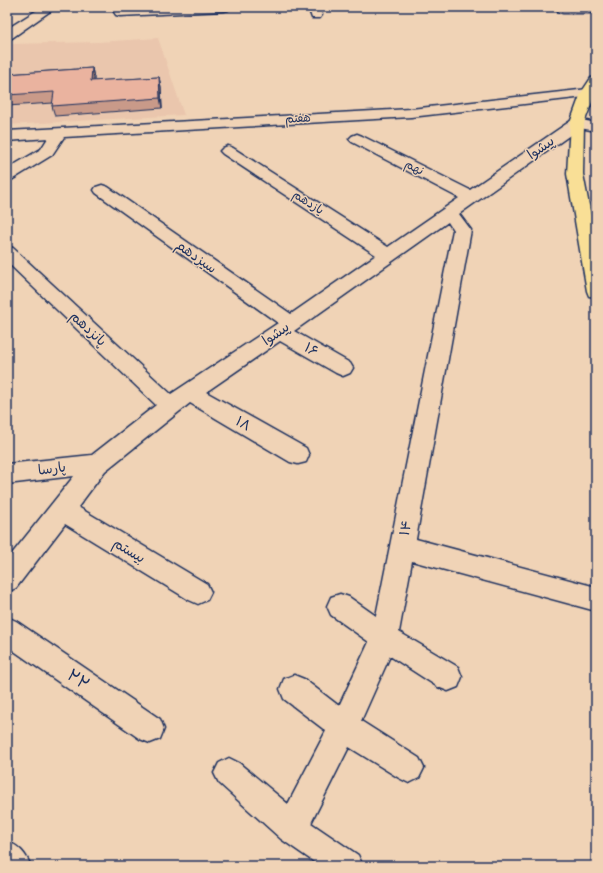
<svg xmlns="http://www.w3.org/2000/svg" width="603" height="873" font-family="Mynerve,'Playpen Sans Arabic',sans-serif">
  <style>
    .built { fill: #eac6ad }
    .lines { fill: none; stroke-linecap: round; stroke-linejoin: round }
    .minor-casing { stroke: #1b2f5e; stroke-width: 3 }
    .major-casing { stroke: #1b2f5e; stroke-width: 3 }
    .minor { fill: #f0d3b6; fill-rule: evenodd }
    .major { fill: #f9df96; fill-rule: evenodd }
    .wall { fill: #c99a89; stroke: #1b2f5e }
    .shaded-wall { fill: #a47d6f; stroke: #1b2f5e }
    .building { fill: #eab39f; stroke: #1b2f5e }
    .labels { text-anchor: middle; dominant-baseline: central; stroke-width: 3; stroke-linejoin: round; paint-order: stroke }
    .far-street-label { font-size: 12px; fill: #1b2f5e; stroke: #f0d3b6 }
    .street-label { font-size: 14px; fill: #1b2f5e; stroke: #f0d3b6 }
    .near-street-label { font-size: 17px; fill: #1b2f5e; stroke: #f0d3b6 }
  </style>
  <rect width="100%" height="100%" fill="#f0d3b6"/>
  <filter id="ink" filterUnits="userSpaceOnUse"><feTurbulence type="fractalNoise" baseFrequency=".025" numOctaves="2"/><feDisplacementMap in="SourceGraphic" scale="8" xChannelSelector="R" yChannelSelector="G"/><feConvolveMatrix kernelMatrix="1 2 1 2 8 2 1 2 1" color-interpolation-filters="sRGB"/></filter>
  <g filter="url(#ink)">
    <path class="built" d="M 158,38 L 184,115 L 7,125 L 7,49 L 11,44 L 98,42 Z"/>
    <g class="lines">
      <g class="minor-casing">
        <g id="minor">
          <path d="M 42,7 L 56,7 L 12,38 L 7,39 L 7,29 Z"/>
          <path d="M 147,7 L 230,7 L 228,10 L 224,11 L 120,16 L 116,15 L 114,12 L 116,9 L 120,8 Z"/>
          <path d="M 308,7 L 320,7 L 322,15 L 320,18 L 312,18 Z"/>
          <path d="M 558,7 L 596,7 L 596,13 L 563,13 L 559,12 L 557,9 Z"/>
          <path d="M 588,89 L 593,90 L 595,93 L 593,96 L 411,117 L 64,137 L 52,155 L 13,179 L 7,181 L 7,169 L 41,149 L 48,138 L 7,141 L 7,131 L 411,109 Z"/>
          <path d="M 577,119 L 596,123 L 596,131 L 580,128 L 459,214 L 471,230 L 416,539 L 596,587 L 596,611 L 412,561 L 399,632 L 458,667 L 462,677 L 458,687 L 448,691 L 438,687 L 390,656 L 361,721 L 419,758 L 424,768 L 419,778 L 409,783 L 399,778 L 349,747 L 311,823 L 358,855 L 363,866 L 320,866 L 281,839 L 219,783 L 214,773 L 219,763 L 229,758 L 239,763 L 288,804 L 326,731 L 284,699 L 280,689 L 284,679 L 294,675 L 304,679 L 339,706 L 369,642 L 331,615 L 327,606 L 331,597 L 340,594 L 349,597 L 376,616 L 453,230 L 448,222 L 294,331 L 350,363 L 353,368 L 350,373 L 343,376 L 336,373 L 280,341 L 206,392 L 306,448 L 309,455 L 306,462 L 298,464 L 290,462 L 190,403 L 105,471 L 78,507 L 207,584 L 211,592 L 207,600 L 198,604 L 189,600 L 65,524 L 16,588 L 7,592 L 7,560 L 74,476 L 7,484 L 7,464 L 92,455 L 156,405 L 7,262 L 7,246 L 13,248 L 171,394 L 278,323 L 96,193 L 94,190 L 96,187 L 102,185 L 108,187 L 291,314 L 376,255 L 223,154 L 220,151 L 223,148 L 228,146 L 233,148 L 388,247 L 459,198 L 352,142 L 349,139 L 352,136 L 357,134 L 362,136 L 470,190 L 572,120 Z"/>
          <path d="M 7,617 L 16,621 L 160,719 L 164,729 L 160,739 L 150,743 L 140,739 L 7,646 Z"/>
          <path d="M 7,841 C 20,847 25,853 31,866 L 7,866 Z"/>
        </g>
      </g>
      <g class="major-casing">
        <path id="major" d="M 596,77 L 596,92 L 584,123 L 583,174 L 596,242 L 596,297 L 589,296 L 587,291 L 567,174 L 570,123 L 581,93 L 591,78 Z"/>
      </g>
      <use href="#minor" class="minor"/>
      <use href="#major" class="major"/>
    </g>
    <path class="wall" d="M 92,68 L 94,78 L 94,81 L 159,77 L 161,87 L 162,108 L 55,116 L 52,106 L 53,103 L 7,106 L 7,74 Z"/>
    <g class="shaded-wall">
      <path d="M 92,68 L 94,78 L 93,92 L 91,81 Z"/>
      <path d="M 159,77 L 161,87 L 162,108 L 160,98 Z"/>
    </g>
    <path class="building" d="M 92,68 L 91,81 L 159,77 L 160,98 L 52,106 L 54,92 L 7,95 L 7,74 Z"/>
  </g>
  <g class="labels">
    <g class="far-street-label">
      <text transform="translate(298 119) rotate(-3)">هفتم</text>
      <text transform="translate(414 168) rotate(27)">نهم</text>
      <text transform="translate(308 203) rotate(33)">یازدهم</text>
    </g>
    <g class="street-label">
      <text transform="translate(541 148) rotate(-35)">پیشوا</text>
      <text transform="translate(196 257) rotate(35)">سیزدهم</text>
      <text transform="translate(88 329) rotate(43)">پانزدهم</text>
      <text transform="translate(276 334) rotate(-35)">پیشوا</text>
      <text transform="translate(311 350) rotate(30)">۱۶</text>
      <text transform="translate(243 424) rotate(30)">۱۸</text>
      <text transform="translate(52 469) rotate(-7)">پارسا</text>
      <text transform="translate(406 528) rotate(-79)">۱۴</text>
      <text transform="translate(129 551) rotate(31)">بیستم</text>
    </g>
    <g class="near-street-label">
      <text transform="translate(78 680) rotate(35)">۲۲</text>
    </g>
  </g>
  <rect width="603" height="873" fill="none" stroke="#f0d3b6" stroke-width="24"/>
  <rect x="12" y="12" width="579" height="849" fill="none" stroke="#1b2f5e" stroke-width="1.5" filter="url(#ink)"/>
</svg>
